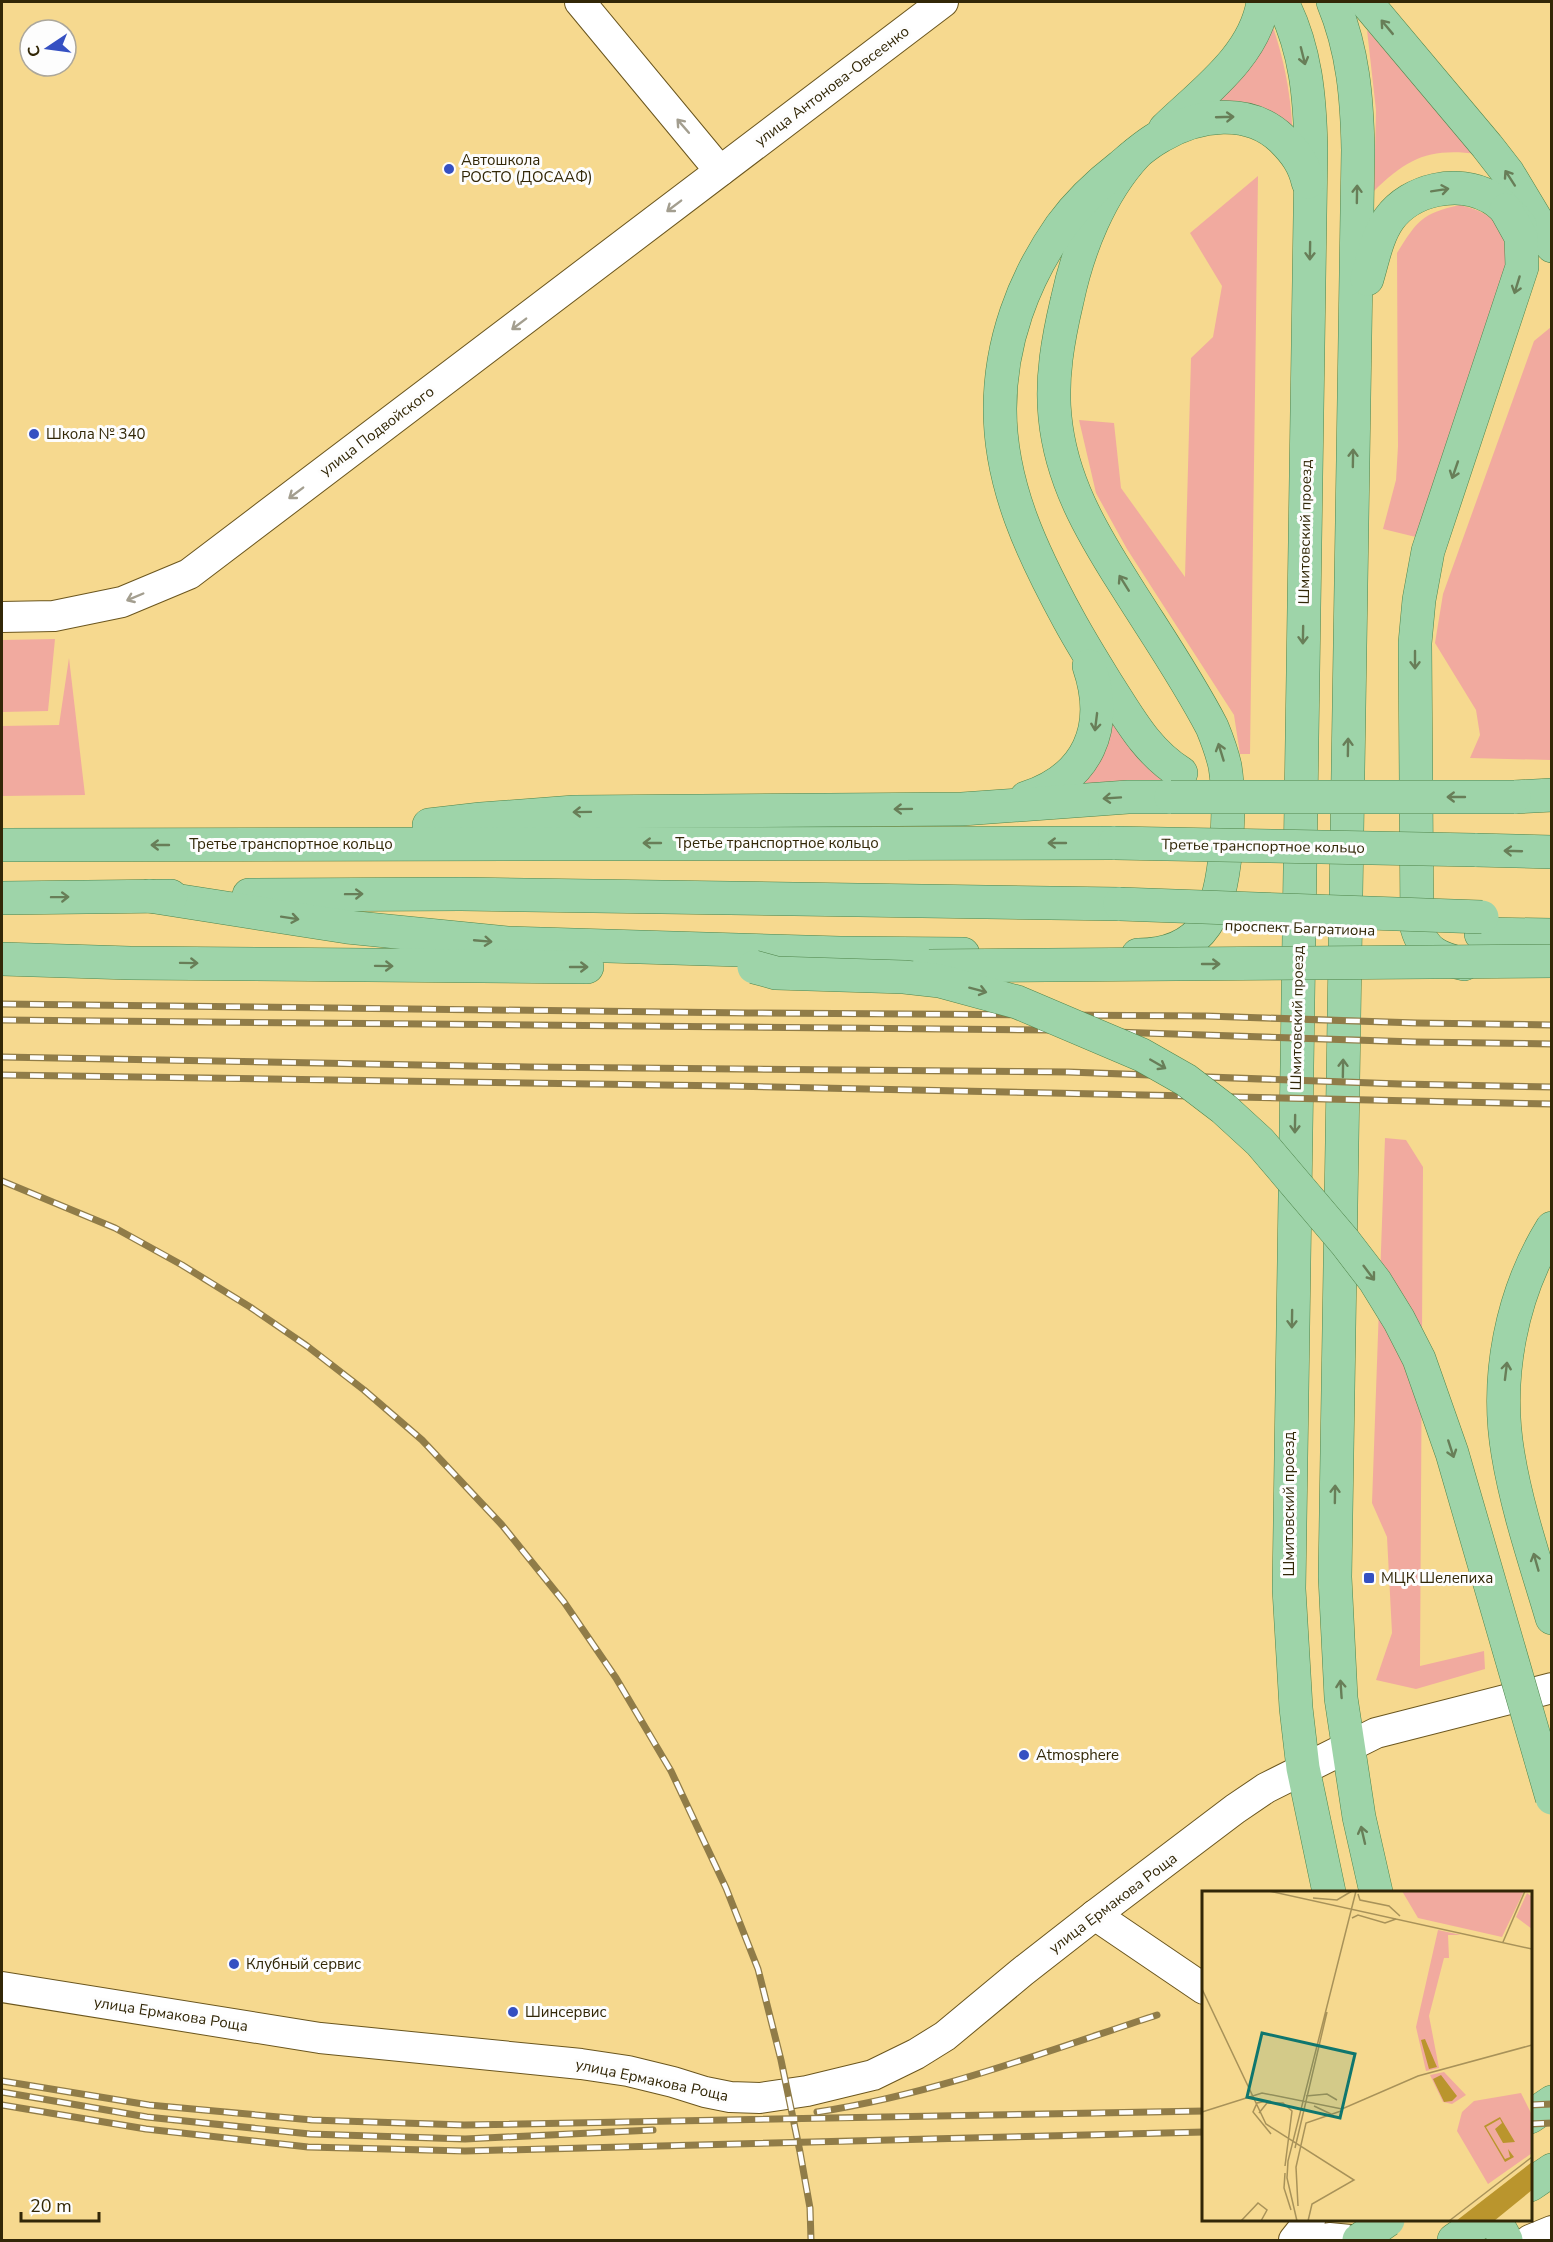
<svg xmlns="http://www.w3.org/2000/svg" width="1553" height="2242" font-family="'Nunito Sans',sans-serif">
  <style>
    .green { fill: #f1aa9f }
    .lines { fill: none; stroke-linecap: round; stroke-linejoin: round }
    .minor-casing { stroke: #6b561e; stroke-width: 32 }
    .major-casing { stroke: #4f854b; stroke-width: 34 }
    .minor { stroke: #fff; stroke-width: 30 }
    .major { stroke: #9ed4a9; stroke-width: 33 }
    .rail-casing { stroke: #907c48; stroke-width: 7 }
    .rail { stroke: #fdfdfd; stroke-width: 4.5; stroke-dasharray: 14; stroke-linecap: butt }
    .major-bridge-casing { stroke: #4f854b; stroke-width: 34; stroke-linecap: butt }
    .major-bridge { stroke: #9ed4a9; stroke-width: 33 }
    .oneway { stroke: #687e58 }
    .oneway2 { stroke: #a39e8f }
    .poi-dot { fill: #3550c2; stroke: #fdfdfd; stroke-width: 2 }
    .labels { text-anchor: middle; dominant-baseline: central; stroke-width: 6; stroke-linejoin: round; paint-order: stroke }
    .street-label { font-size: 15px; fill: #322707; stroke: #fdfdfd }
    .poi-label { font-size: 15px; fill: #322707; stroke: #fdfdfd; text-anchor: start }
    .inset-road { fill: none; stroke: #a89259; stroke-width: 1.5 }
    .view { fill: #0f766e; fill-opacity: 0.15; stroke: #0f766e; stroke-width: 3 }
    .inset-edge { fill: none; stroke: #322707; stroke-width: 3 }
  </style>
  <rect width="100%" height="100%" fill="#f6d98f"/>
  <g class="green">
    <path d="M 1267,10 C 1284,56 1291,92 1293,140 L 1197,104 Z"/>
    <path d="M 1367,30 L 1477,154 C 1429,148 1408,158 1374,191 L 1376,110 Z"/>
    <path d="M 1258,176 L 1250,754 L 1240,754 L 1234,715 L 1127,549 L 1096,493 L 1079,420 L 1114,423 L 1121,488 L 1185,577 L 1191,358 L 1213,337 L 1222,286 L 1190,233 Z"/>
    <path d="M 1460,205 C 1505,216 1508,235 1504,278 L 1420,538 L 1383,529 L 1396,480 L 1398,446 L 1397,253 C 1417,221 1422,213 1460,205 Z"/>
    <path d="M 1551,327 L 1551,760 L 1470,758 L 1480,735 L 1476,710 L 1435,643 L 1443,594 L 1534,341 Z"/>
    <path d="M 55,639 L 48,711 L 2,712 L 2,640 Z"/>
    <path d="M 69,658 L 85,795 L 2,796 L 2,726 L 59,725 Z"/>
    <path d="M 1113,720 L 1169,783 L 1065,791 C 1096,768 1105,759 1113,720 Z"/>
    <path d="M 1385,1138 L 1406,1140 L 1423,1167 L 1420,1666 L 1484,1651 L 1485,1669 L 1416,1689 L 1376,1680 L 1392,1633 L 1387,1537 L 1372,1503 Z"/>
  </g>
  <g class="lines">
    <g class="minor-casing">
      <g id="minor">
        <path d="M 580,2 L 720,171"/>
        <path d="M 2,617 L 54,616 L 122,602 L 189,574 L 943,2"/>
        <path d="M 1095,1915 L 1204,1989"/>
        <path d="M 2,1987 L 320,2038 L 581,2064 L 628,2071 L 673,2082 L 705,2092 L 730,2097 L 760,2098 L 807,2091 L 873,2075 L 916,2054 L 945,2036 L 1022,1972 L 1095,1915 L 1235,1809 L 1266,1788 L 1376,1733 L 1552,1688"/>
        <path d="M 1294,2240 L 1310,2220"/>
        <path d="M 1321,2240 L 1329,2238 L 1350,2240"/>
        <path d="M 1530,2240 L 1552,2231"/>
      </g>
    </g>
    <g class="major-casing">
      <g id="major">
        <path d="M 1282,2 C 1306,49 1310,98 1311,150 L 1289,1589 L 1296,1708 L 1303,1768 L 1329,1892"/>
        <path d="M 1333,2 C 1353,50 1357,98 1358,150 L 1335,1577 L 1341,1698 L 1359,1817 L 1376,1892"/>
        <path d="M 1366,2 L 1487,146 L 1508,173 L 1552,246"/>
        <path d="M 1165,129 C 1202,93 1255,56 1263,2"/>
        <path d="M 1136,154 C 1100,193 1078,249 1067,301 C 1058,339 1051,378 1055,417 C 1061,480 1091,531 1124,583 C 1154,631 1186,677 1212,727 C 1217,739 1222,753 1225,766 C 1231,804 1228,892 1206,924 C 1190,948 1164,955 1138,955"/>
        <path d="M 1367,279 C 1373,259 1377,236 1389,219 C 1411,189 1458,179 1490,197 C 1502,203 1511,215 1520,225"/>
        <path d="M 1181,773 C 1146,751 1129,718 1107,684 C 1094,663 1081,642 1069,620 C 1033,554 1000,486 1000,409 C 1000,343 1023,280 1061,226 C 1078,203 1098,184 1120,167 C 1133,156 1146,144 1161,136 C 1198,114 1249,107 1282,139 C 1295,152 1304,164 1308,182"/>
        <path d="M 1514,797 L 1552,795"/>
        <path d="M 1026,798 C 1088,778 1110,728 1089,666"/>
        <path d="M 429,825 L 481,819 L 574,812 L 962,809 L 1128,797 L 1171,797"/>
        <path d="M 2,845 L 1115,843"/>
        <path d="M 1475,850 L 1552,852"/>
        <path d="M 249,895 L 461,894 L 1120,904"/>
        <path d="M 149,896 L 347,927 L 507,943 L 840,953 L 963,954"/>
        <path d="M 2,898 L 171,896"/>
        <path d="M 1481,934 L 1552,935"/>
        <path d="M 2,959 L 130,963 L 587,967"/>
        <path d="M 1464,964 C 1441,959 1424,953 1417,928 L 1415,643 L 1419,600 L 1428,551 L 1522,267 L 1521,237 L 1506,210"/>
        <path d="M 1552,1228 C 1511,1294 1495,1378 1508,1454 C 1517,1509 1536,1564 1552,1618"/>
        <path d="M 1530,2117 L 1552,2102"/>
        <path d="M 1530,2185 L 1552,2170"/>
        <path d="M 1495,2220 L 1506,2240"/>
        <path d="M 1454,2240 L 1483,2220"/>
      </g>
    </g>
    <use href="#minor" class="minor"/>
    <use href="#major" class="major"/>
    <g class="rail-casing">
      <g id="rail">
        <path d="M 2,1004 L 748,1013 L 1206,1016 L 1417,1023 L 1552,1025"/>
        <path d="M 2,1020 L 1054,1030 L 1416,1042 L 1552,1044"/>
        <path d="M 2,1057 L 529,1067 L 1068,1072 L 1400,1084 L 1552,1087"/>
        <path d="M 2,1075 L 730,1086 L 1552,1104"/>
        <path d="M 2,1181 L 115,1228 L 182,1265 L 250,1307 L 307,1346 L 364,1390 L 422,1440 L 502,1525 L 564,1602 L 616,1678 L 671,1771 L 726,1888 L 758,1969 L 781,2060 L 800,2152 L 810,2208 L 811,2240"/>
        <path d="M 2,2081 L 149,2105 L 312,2120 L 464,2125 L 1204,2111"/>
        <path d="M 2,2092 L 147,2117 L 310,2134 L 465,2139 L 653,2130"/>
        <path d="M 2,2105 L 146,2129 L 308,2147 L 465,2151 L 1204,2132"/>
        <path d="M 1530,2105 L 1552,2104"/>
        <path d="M 817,2112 C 934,2094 1045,2052 1157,2015"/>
        <path d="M 1530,2124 L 1552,2123"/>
      </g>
    </g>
    <use href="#rail" class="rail"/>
    <g class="major-bridge-casing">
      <g id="major-bridge">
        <path d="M 1171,797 L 1514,797"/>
        <path d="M 1115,843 L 1475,850"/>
        <path d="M 1120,904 L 1482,917"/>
        <path d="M 929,966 L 1552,961"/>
        <path d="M 754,967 L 776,973 L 904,977 L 940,981 L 1017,1002 L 1142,1055 L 1186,1080 L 1224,1109 L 1260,1142 L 1345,1242 L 1375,1281 L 1399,1320 L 1419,1359 L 1452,1453 L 1552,1798"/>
        <path d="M 1359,2240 L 1388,2220"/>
      </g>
    </g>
    <use href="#major-bridge" class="major-bridge"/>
  </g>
  <defs><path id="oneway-shaft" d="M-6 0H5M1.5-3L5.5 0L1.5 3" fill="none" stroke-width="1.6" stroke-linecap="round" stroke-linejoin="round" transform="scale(1.5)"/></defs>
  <g class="oneway">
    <use href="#oneway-shaft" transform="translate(1387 27) rotate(-130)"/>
    <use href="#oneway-shaft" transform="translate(1303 56) rotate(76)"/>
    <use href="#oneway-shaft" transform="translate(1225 117) rotate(-2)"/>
    <use href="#oneway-shaft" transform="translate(1510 178) rotate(-123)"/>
    <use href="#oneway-shaft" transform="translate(1440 190) rotate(-9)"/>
    <use href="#oneway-shaft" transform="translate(1357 194) rotate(-89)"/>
    <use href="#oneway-shaft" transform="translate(1310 251) rotate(91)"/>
    <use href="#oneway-shaft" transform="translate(1517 285) rotate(107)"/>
    <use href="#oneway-shaft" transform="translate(1353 458) rotate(-89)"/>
    <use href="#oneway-shaft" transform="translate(1455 470) rotate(109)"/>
    <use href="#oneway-shaft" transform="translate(1124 583) rotate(-122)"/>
    <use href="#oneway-shaft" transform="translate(1303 635) rotate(91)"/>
    <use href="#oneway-shaft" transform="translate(1415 660) rotate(90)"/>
    <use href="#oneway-shaft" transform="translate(1096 722) rotate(97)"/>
    <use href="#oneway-shaft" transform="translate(1348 747) rotate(-89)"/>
    <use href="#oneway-shaft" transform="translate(1221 752) rotate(-107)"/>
    <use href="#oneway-shaft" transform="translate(1456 797) rotate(-180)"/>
    <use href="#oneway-shaft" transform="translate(1112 798) rotate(176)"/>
    <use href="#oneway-shaft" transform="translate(903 809) rotate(179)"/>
    <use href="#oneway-shaft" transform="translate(582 812) rotate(179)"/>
    <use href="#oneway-shaft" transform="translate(652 843) rotate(180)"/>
    <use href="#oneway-shaft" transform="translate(1057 843) rotate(180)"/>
    <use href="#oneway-shaft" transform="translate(160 845) rotate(180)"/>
    <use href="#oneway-shaft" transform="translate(1513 851) rotate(-178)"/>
    <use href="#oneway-shaft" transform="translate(354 894) rotate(-1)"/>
    <use href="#oneway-shaft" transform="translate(60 897) rotate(-1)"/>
    <use href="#oneway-shaft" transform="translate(290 918) rotate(9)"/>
    <use href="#oneway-shaft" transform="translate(483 941) rotate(5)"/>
    <use href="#oneway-shaft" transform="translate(189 963) rotate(1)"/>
    <use href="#oneway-shaft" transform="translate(1211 964)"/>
    <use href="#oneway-shaft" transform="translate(384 966) rotate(1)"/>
    <use href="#oneway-shaft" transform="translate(579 967)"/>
    <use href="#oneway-shaft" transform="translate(978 990) rotate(15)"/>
    <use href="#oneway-shaft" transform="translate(1158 1064) rotate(30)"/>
    <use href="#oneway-shaft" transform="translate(1343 1068) rotate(-89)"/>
    <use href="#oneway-shaft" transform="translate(1295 1124) rotate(91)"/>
    <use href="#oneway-shaft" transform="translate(1369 1273) rotate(53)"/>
    <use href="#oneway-shaft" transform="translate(1292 1319) rotate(91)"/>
    <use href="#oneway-shaft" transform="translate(1506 1371) rotate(-83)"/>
    <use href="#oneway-shaft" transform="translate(1451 1449) rotate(72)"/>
    <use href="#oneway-shaft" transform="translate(1335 1494) rotate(-89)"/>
    <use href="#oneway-shaft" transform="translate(1536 1562) rotate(-106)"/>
    <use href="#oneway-shaft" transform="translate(1341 1689) rotate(-94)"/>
    <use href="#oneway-shaft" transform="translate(1363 1835) rotate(-103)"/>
  </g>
  <g class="oneway2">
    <use href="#oneway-shaft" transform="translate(683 126) rotate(-131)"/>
    <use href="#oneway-shaft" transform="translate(674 206) rotate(143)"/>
    <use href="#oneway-shaft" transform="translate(519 324) rotate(143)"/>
    <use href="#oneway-shaft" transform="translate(296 493) rotate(143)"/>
    <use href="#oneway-shaft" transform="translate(135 597) rotate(157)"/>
  </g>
  <g class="poi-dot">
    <circle cx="449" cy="169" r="6"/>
    <circle cx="34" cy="434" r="6"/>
    <rect x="1363" y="1572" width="12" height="12" rx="3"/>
    <circle cx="1024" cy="1755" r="6"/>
    <circle cx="234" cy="1964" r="6"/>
    <circle cx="513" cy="2012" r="6"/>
  </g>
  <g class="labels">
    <g class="street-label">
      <text transform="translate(832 86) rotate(-37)">улица Антонова-Овсеенко</text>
      <text transform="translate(377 431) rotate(-37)">улица Подвойского</text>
      <text transform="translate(1305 532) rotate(-89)">Шмитовский проезд</text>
      <text x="777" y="843">Третье транспортное кольцо</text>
      <text x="291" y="844">Третье транспортное кольцо</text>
      <text transform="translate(1263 846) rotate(1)">Третье транспортное кольцо</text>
      <text transform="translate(1300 928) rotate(2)">проспект Багратиона</text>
      <text transform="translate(1297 1018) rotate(-89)">Шмитовский проезд</text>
      <text transform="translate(1289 1504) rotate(-90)">Шмитовский проезд</text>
      <text transform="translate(1113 1903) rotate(-37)">улица Ермакова Роща</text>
      <text transform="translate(171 2014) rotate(9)">улица Ермакова Роща</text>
      <text transform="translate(652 2080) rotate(12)">улица Ермакова Роща</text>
    </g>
    <g class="poi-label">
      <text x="461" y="160">Автошкола<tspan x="461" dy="17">РОСТО (ДОСААФ)</tspan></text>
      <text x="46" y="434">Школа № 340</text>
      <text x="1381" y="1578">МЦК Шелепиха</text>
      <text x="1036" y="1755">Atmosphere</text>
      <text x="246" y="1964">Клубный сервис</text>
      <text x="525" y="2012">Шинсервис</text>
    </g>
  </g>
  <g transform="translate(1202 1891)">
    <rect width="330" height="330" fill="#f6d98f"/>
    <path d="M 200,0 L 322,0 L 300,46 L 216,27 ZM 325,2 L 330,6 L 330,38 L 314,26 ZM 236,39 L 259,44 L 246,44 L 247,67 L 242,67 L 227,125 L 237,177 L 224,180 L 214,136 ZM 242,181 L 264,204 L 250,213 L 241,211 L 228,184 ZM 319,202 L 330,224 L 330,262 L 286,293 L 255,240 L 260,221 L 272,210 Z" fill="#f1aa9f"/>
    <path d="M 223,148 L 235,176 L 227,178 L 219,149 ZM 239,184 L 255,205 L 250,210 L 242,211 L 231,188 ZM 298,226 L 313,251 L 301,252 L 293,238 L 300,232 L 298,228 L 284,236 L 303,268 L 308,266 L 306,258 L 312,266 L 303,271 L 282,235 ZM 330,271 L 330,299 L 292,330 L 254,330 Z" fill="#ba952d"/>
    <path class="inset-road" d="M 67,0 L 330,58M 156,3 L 158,9 L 187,15 L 198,25M 111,7 L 135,9 L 150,0M 150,27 L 156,24 L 183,32 L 194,28M 301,51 L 323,0M 0,98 L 64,233 L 152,289 L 110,313 L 106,330M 104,205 L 125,203 L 135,209M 65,210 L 55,212 L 51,221 L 69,243M 112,215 L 129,223M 0,221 L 60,202 L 140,218 L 216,185 L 330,154M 57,222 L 65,212 L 81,212 L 90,220 L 83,275M 93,257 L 125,121M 83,282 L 82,297 L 89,319M 96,315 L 94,276 L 104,232 L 139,220M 39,330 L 56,312 L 65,319 L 59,330M 95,330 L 85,287 L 86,270 L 154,0M 247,330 L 330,266"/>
    <path class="view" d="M 60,142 L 153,163 L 138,227 L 45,206 Z"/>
    <rect width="330" height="330" class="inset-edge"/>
  </g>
  <rect width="1553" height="2242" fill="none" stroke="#322707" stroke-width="6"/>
  <g transform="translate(48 48) rotate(257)"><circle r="28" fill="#fdfdfd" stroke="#aca79b" stroke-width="1.5"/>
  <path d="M0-4.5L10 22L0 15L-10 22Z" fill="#3550c2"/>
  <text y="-9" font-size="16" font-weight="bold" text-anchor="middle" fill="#322707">С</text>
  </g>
  <path d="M21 2212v9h78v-9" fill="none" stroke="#322707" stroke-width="3"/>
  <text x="30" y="2212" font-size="18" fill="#322707" stroke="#fdfdfd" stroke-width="4.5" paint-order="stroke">20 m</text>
</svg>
